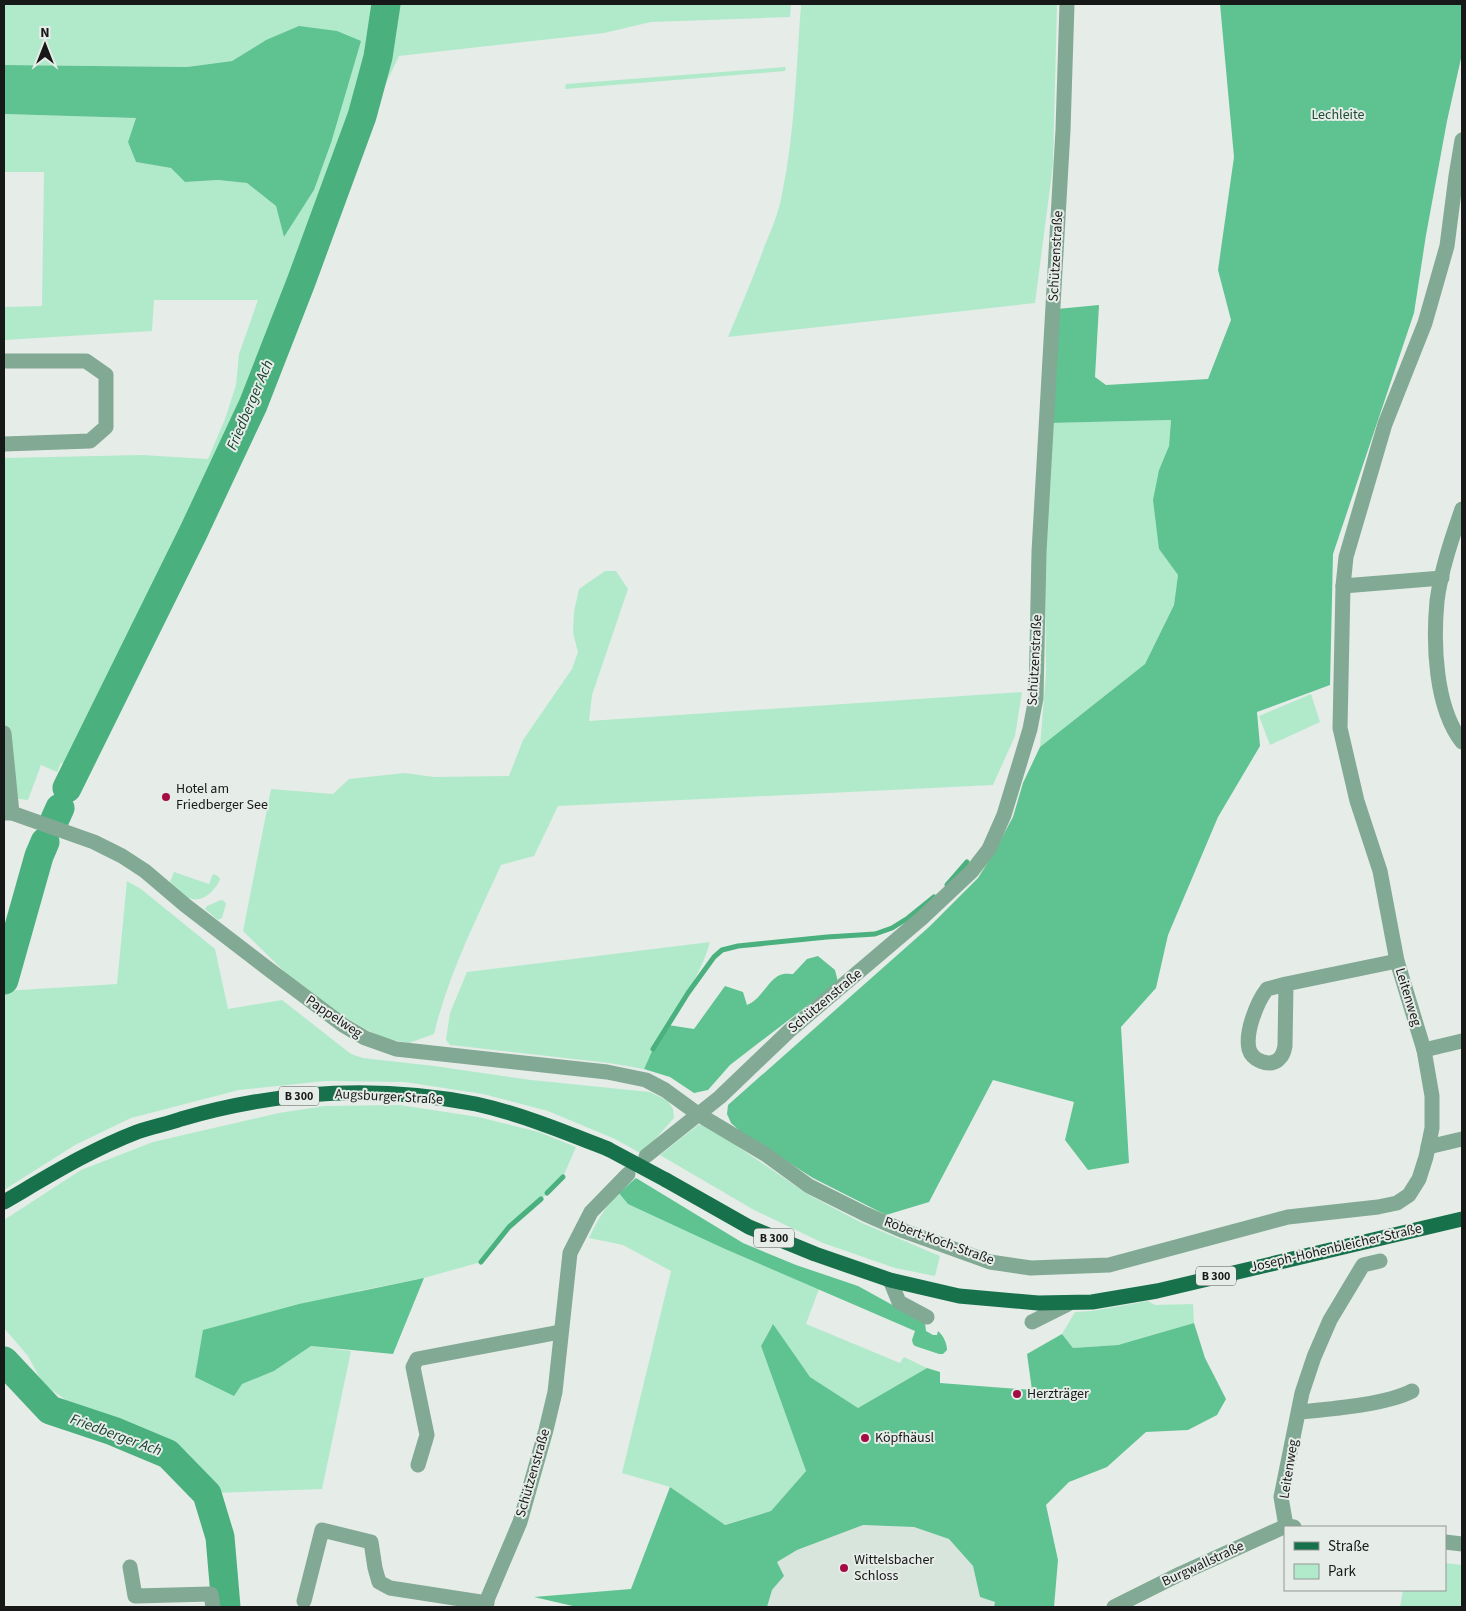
<svg xmlns="http://www.w3.org/2000/svg" width="1466" height="1611" font-family="'Source Sans 3',sans-serif">
  <style>
    .built { fill: #d7e5dc }
    .green { fill: #b1eaca }
    .forest { fill: #5ec390 }
    .lines { fill: none; stroke-linecap: round; stroke-linejoin: round }
    .stream { stroke: #4ab07e; stroke-width: 5 }
    .river { stroke: #4ab07e; stroke-width: 29 }
    .minor { stroke: #82a993; stroke-width: 15 }
    .major { stroke: #17714b; stroke-width: 15 }
    .major-bridge { stroke: #17714b; stroke-width: 15 }
    .poi-dot { fill: #a40c43; stroke: #e6ece8; stroke-width: 2 }
    .labels { text-anchor: middle; dominant-baseline: central; stroke-width: 4; stroke-linejoin: round; paint-order: stroke }
    .shield { fill: #e6ece8; stroke: #555856; stroke-width: 1 }
    .shield-label { font-size: 12px; font-weight: bold; fill: #171918 }
    .park-label { font-size: 14px; fill: #204b35; stroke: #e6ece8 }
    .street-label { font-size: 14px; fill: #171918; stroke: #e6ece8 }
    .poi-label { font-size: 14px; fill: #171918; stroke: #e6ece8; text-anchor: start }
    .water-label { font-size: 15px; font-style: italic; fill: #15402c; stroke: #e6ece8 }
  </style>
  <rect width="100%" height="100%" fill="#e6ece8"/>
  <path class="built" d="M 863,1525 L 914,1527 L 949,1539 L 973,1566 L 980,1597 L 996,1602 L 994,1607 L 767,1607 L 772,1590 L 784,1576 L 776,1562 L 797,1550 Z"/>
  <g class="green">
    <path d="M 4,4 L 791,4 L 790,17 L 651,22 L 604,33 L 399,56 L 360,138 L 358,168 L 340,191 L 331,208 L 311,269 L 300,289 L 269,375 L 269,389 L 252,430 L 200,531 L 140,660 L 125,680 L 82,765 L 61,763 L 57,772 L 41,765 L 28,800 L 11,798 L 4,793 L 4,458 L 142,455 L 208,459 L 225,419 L 236,385 L 239,354 L 258,300 L 154,300 L 152,331 L 4,340 L 4,307 L 42,306 L 44,172 L 4,172 L 4,114 L 136,118 L 128,142 L 136,162 L 171,168 L 185,182 L 218,180 L 247,183 L 276,206 L 284,237 L 314,190 L 331,143 L 266,40 L 232,61 L 187,67 L 4,65 Z"/>
    <path d="M 808,4 L 1057,4 L 1053,165 L 1035,303 L 728,337 C 741,306 754,276 765,245 C 772,228 779,212 782,194 C 795,132 796,68 801,5 Z"/>
    <path d="M 786,67 L 785,71 L 565,89 L 566,84 Z"/>
    <path d="M 1171,420 L 1169,446 L 1159,470 L 1159,549 L 1178,575 L 1174,605 L 1145,664 L 1040,747 L 1046,673 L 1045,553 L 1049,423 Z"/>
    <path d="M 605,571 L 616,571 L 628,589 L 592,695 L 589,721 L 1022,692 L 1015,736 L 993,785 L 558,806 L 534,856 L 501,865 C 476,920 448,975 434,1034 L 409,1043 L 387,1039 L 369,1031 L 345,1017 L 294,981 L 243,931 L 271,789 L 333,794 L 349,779 L 405,773 L 434,777 L 509,776 L 523,740 L 572,669 L 578,652 L 573,633 L 574,612 L 579,589 Z"/>
    <path d="M 1311,694 L 1320,722 L 1270,745 L 1259,716 Z"/>
    <path d="M 174,872 L 209,884 L 213,874 L 218,876 L 220,879 C 216,890 202,904 189,898 C 182,895 176,887 170,882 Z"/>
    <path d="M 127,881 L 141,889 L 215,949 L 228,1009 L 282,1000 L 351,1054 L 363,1058 L 434,1066 L 531,1080 L 650,1092 L 668,1101 L 673,1109 L 674,1118 L 642,1154 L 615,1139 L 548,1111 L 483,1094 L 405,1082 L 325,1081 L 239,1090 L 131,1118 L 75,1145 L 4,1190 L 4,991 L 117,984 Z"/>
    <path d="M 221,900 L 224,901 L 226,904 L 222,918 L 218,920 L 205,909 L 207,906 Z"/>
    <path d="M 710,942 C 697,988 663,1025 644,1069 L 609,1063 L 450,1045 L 446,1040 L 450,1013 L 467,972 Z"/>
    <path d="M 400,1105 L 478,1117 L 539,1132 L 576,1147 L 563,1177 L 554,1188 L 509,1227 L 481,1262 L 424,1278 L 358,1291 L 242,1384 L 274,1371 L 311,1346 L 351,1351 L 322,1489 L 215,1493 L 187,1452 L 73,1405 L 43,1384 L 28,1356 L 4,1328 L 4,1220 L 81,1170 L 153,1142 L 279,1113 L 324,1106 Z"/>
    <path d="M 698,1125 L 706,1125 L 809,1195 L 862,1223 L 940,1256 L 935,1276 L 895,1268 L 823,1243 L 754,1210 L 660,1155 Z"/>
    <path d="M 619,1193 L 725,1249 L 819,1289 L 806,1324 L 900,1363 L 904,1357 L 927,1368 L 858,1408 L 810,1377 L 772,1325 L 761,1346 L 806,1471 L 771,1511 L 724,1525 L 670,1487 L 622,1473 L 671,1271 L 623,1245 L 589,1238 C 597,1221 606,1205 619,1193 Z"/>
    <path d="M 1148,1301 L 1155,1305 L 1193,1304 L 1194,1323 L 1118,1345 L 1073,1348 L 1062,1334 L 1075,1312 L 1092,1311 Z"/>
    <path d="M 1445,1563 L 1462,1565 L 1462,1607 L 1400,1607 L 1403,1590 L 1445,1590 Z"/>
  </g>
  <g class="forest">
    <path d="M 1220,4 L 1462,4 L 1462,54 L 1447,121 L 1426,235 L 1414,313 L 1333,554 L 1330,685 L 1257,712 L 1260,746 L 1218,817 L 1168,935 L 1156,988 L 1121,1027 L 1129,1163 L 1088,1170 L 1065,1140 L 1074,1102 L 993,1080 L 929,1202 L 886,1215 L 813,1178 L 741,1132 L 731,1123 L 727,1114 L 728,1105 L 929,927 L 978,878 L 993,854 L 1013,817 L 1023,783 L 1040,747 L 1145,664 L 1174,605 L 1178,575 L 1159,549 L 1153,500 L 1159,470 L 1169,446 L 1171,420 L 1049,423 L 1057,309 L 1099,305 L 1095,377 L 1106,385 L 1208,379 L 1231,320 L 1218,270 L 1234,157 Z"/>
    <path d="M 299,26 L 337,31 L 361,41 L 331,143 L 314,190 L 284,237 L 276,206 L 247,183 L 218,180 L 185,182 L 171,168 L 136,162 L 128,142 L 136,118 L 4,114 L 4,65 L 187,67 L 232,61 L 266,40 Z"/>
    <path d="M 818,956 L 835,970 L 838,982 L 730,1065 L 708,1090 L 694,1093 L 670,1077 L 644,1069 L 653,1049 L 668,1025 L 694,1029 L 725,986 L 743,992 L 747,1005 C 761,1000 768,980 780,975 C 784,973 790,974 793,974 L 807,959 Z"/>
    <path d="M 636,1178 L 743,1243 L 796,1265 L 858,1286 L 925,1323 L 926,1331 L 933,1335 L 937,1335 L 938,1331 C 943,1335 947,1343 947,1350 L 943,1354 L 939,1354 L 915,1346 L 913,1344 L 912,1340 L 915,1331 L 725,1249 L 628,1204 L 619,1193 Z"/>
    <path d="M 424,1278 L 393,1354 L 311,1346 L 274,1371 L 242,1384 L 234,1396 L 195,1377 L 203,1330 L 299,1304 Z"/>
    <path d="M 1194,1323 L 1205,1358 L 1226,1399 L 1217,1415 L 1188,1430 L 1146,1432 L 1107,1467 L 1069,1482 L 1046,1505 L 1058,1560 L 1054,1607 L 994,1607 L 995,1602 L 980,1597 L 973,1566 L 949,1539 L 914,1527 L 863,1525 L 797,1550 L 777,1562 L 784,1576 L 772,1590 L 767,1607 L 577,1607 L 534,1597 L 631,1589 L 670,1487 L 725,1525 L 771,1511 L 806,1471 L 761,1346 L 773,1324 L 810,1377 L 858,1408 L 927,1368 L 940,1372 L 940,1383 L 1032,1390 L 1027,1354 L 1062,1334 L 1073,1348 L 1118,1345 Z"/>
  </g>
  <g class="lines">
    <g class="stream">
      <path d="M 947,885 L 967,862"/>
      <path d="M 653,1049 L 688,993 L 714,957 L 722,950 L 738,946 L 827,937 L 875,934 L 892,928 L 908,918 L 934,897"/>
      <path d="M 547,1193 L 563,1177"/>
      <path d="M 481,1262 L 509,1227 L 541,1199"/>
    </g>
    <g class="river">
      <path d="M 67,788 L 193,533 L 253,405 L 301,282 L 362,116 L 378,57 L 386,4"/>
      <path d="M 55,819 L 60,808"/>
      <path d="M 4,980 L 39,856 L 45,842"/>
      <path d="M 4,1361 L 50,1410 L 113,1431 L 168,1454 L 207,1494 L 220,1537 L 226,1607"/>
    </g>
    <g class="minor">
      <path d="M 4,361 L 86,361 L 106,375 L 106,427 L 90,441 L 4,444"/>
      <path d="M 1462,509 C 1452,538 1441,570 1437,601 C 1433,644 1435,707 1462,742"/>
      <path d="M 1343,586 L 1442,578"/>
      <path d="M 4,733 L 12,813"/>
      <path d="M 4,813 L 12,813 L 94,842 L 122,856 L 145,871 L 185,905 L 271,971 L 343,1025 L 365,1038 L 396,1049 L 607,1072 L 646,1080 L 665,1090 L 698,1114 L 765,1154 L 809,1186 L 865,1214 L 904,1231 L 990,1262 L 1031,1268 L 1109,1265 L 1288,1217 L 1378,1207 L 1397,1203 L 1409,1195 L 1419,1179 L 1426,1157 L 1432,1128 L 1432,1096 L 1424,1050 L 1397,961 L 1380,871 L 1357,801 L 1340,728 L 1343,586 L 1346,557 L 1385,424 L 1425,323 L 1447,246 L 1456,176 L 1462,140"/>
      <path d="M 1286,984 L 1285,1046 C 1284,1051 1283,1056 1278,1060 C 1268,1067 1252,1060 1249,1049 C 1245,1032 1257,1002 1267,989 L 1286,984 L 1397,961"/>
      <path d="M 1424,1050 L 1462,1041"/>
      <path d="M 1428,1147 L 1462,1139"/>
      <path d="M 646,1156 L 720,1097 L 789,1031 L 922,918 L 972,871 L 989,849 L 1004,815 L 1030,729 L 1036,698 L 1039,552 L 1063,130 L 1067,4"/>
      <path d="M 890,1280 L 899,1302 L 927,1317"/>
      <path d="M 1032,1322 L 1068,1304"/>
      <path d="M 1299,1412 C 1330,1409 1385,1405 1412,1391"/>
      <path d="M 418,1465 L 427,1435 L 413,1367 L 417,1359 L 560,1332"/>
      <path d="M 1286,1526 L 1281,1497 L 1302,1393 L 1314,1357 L 1330,1320 L 1363,1265 L 1380,1261"/>
      <path d="M 1445,1542 L 1462,1544"/>
      <path d="M 130,1567 L 135,1596 L 211,1594 L 213,1607"/>
      <path d="M 304,1601 L 322,1530 L 371,1542 L 375,1568 L 379,1582 L 390,1588 L 487,1603"/>
      <path d="M 484,1607 L 520,1522 L 546,1430 L 555,1392 L 570,1253 L 591,1212 L 628,1174"/>
      <path d="M 1114,1607 L 1180,1574 L 1286,1526 L 1294,1527"/>
    </g>
    <g class="major">
      <path d="M 666,1180 L 749,1227 L 815,1254 L 890,1280 L 959,1296 L 1038,1303 L 1092,1302 L 1157,1291 L 1462,1219"/>
      <path d="M 4,1202 C 47,1177 90,1150 137,1132 C 151,1127 167,1124 181,1119 C 277,1091 378,1085 476,1104 C 521,1114 565,1132 608,1149"/>
    </g>
    <path class="major-bridge" d="M 608,1149 L 666,1180"/>
  </g>
  <g class="poi-dot">
    <circle cx="166" cy="797" r="5"/>
    <circle cx="1017" cy="1394" r="5"/>
    <circle cx="865" cy="1438" r="5"/>
    <circle cx="844" cy="1568" r="5"/>
  </g>
  <g class="labels">
    <g class="shield">
      <rect x="279" y="1086.5" width="40" height="19" rx="4"/>
      <rect x="754" y="1228.5" width="40" height="19" rx="4"/>
      <rect x="1196" y="1266.5" width="40" height="19" rx="4"/>
    </g>
    <g class="shield-label">
      <text x="299" y="1096">B 300</text>
      <text x="774" y="1238">B 300</text>
      <text x="1216" y="1276">B 300</text>
    </g>
    <g class="park-label">
      <text x="1338" y="115">Lechleite</text>
    </g>
    <g class="street-label">
      <text transform="translate(1056 256) rotate(-87)">Schützenstraße</text>
      <text transform="translate(1035 660) rotate(-87)">Schützenstraße</text>
      <text transform="translate(1408 997) rotate(73)">Leitenweg</text>
      <text transform="translate(825 1001) rotate(-40)">Schützenstraße</text>
      <text transform="translate(334 1017) rotate(34)">Pappelweg</text>
      <text transform="translate(389 1097) rotate(3)">Augsburger Straße</text>
      <text transform="translate(939 1241) rotate(20)">Robert-Koch-Straße</text>
      <text transform="translate(1336 1248) rotate(-13)">Joseph-Hohenbleicher-Straße</text>
      <text transform="translate(1289 1469) rotate(-81)">Leitenweg</text>
      <text transform="translate(533 1473) rotate(-74)">Schützenstraße</text>
      <text transform="translate(1203 1564) rotate(-25)">Burgwallstraße</text>
    </g>
    <g class="poi-label">
      <text x="176" y="789">Hotel am<tspan x="176" dy="16">Friedberger See</tspan></text>
      <text x="1027" y="1394">Herzträger</text>
      <text x="875" y="1438">Köpfhäusl</text>
      <text x="854" y="1560">Wittelsbacher<tspan x="854" dy="16">Schloss</tspan></text>
    </g>
    <g class="water-label">
      <text transform="translate(250 405) rotate(-67)">Friedberger Ach</text>
      <text transform="translate(116 1435) rotate(20)">Friedberger Ach</text>
    </g>
  </g>
  <rect width="1466" height="1611" fill="none" stroke="#171918" stroke-width="10"/>
  <rect x="1284" y="1526" width="162" height="65" fill="#e6ece8" stroke="#939895"/>
  <rect x="1294" y="1542" width="25" height="8" fill="#17714b" stroke="#939895"/>
  <text x="1328" y="1551" font-size="15" fill="#171918">Straße</text>
  <rect x="1294" y="1564" width="25" height="15" fill="#b1eaca" stroke="#939895"/>
  <text x="1328" y="1576" font-size="15" fill="#171918">Park</text>
  <g transform="translate(45 45)" stroke="#e6ece8" stroke-width="4" paint-order="stroke">
  <path d="M0-4L9 19L0 12L-9 19Z" fill="#171918"/>
  <text y="-8" font-size="14" font-weight="bold" text-anchor="middle" fill="#171918">N</text>
  </g>
</svg>
